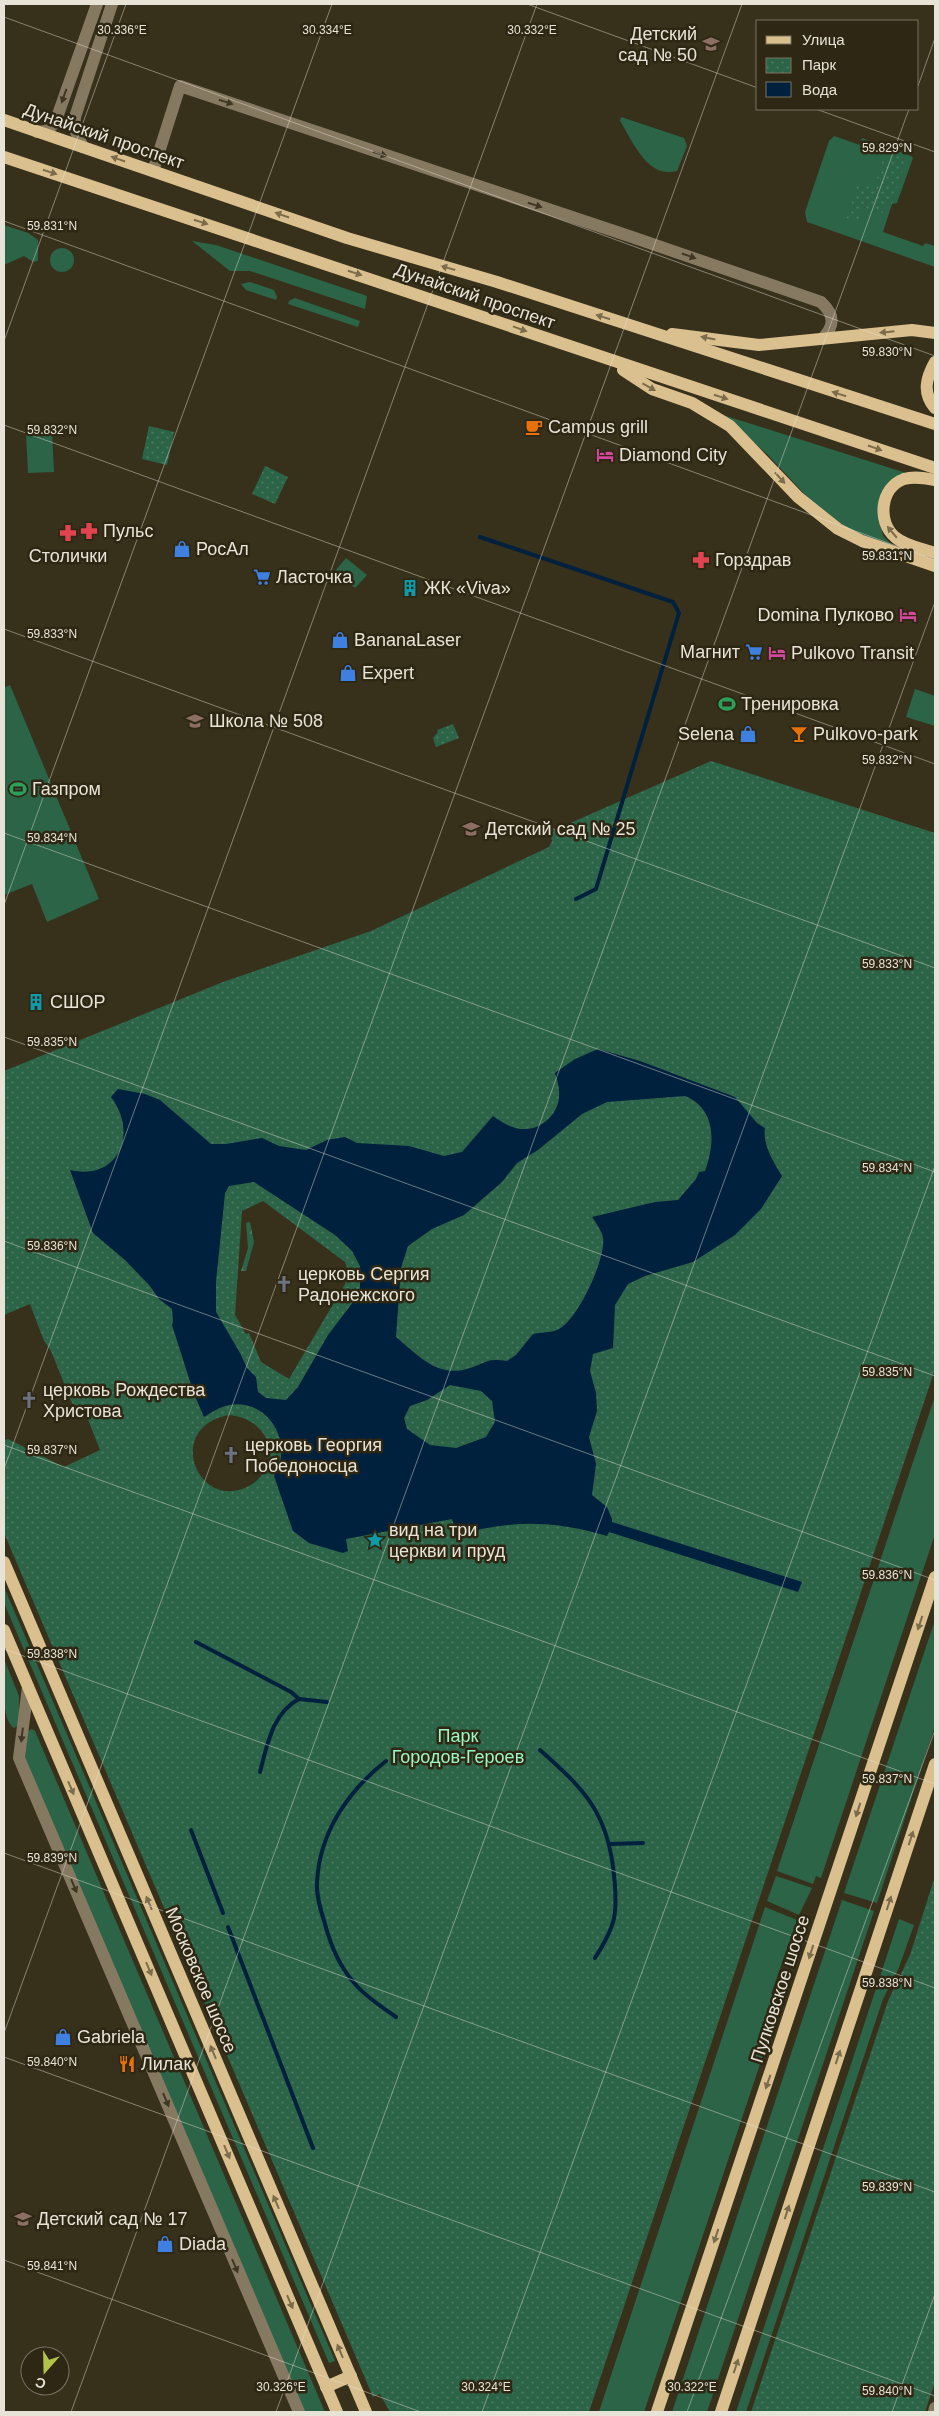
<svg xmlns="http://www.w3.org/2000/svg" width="939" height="2416" font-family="Arial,sans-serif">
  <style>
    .green { fill: #2c6448; fill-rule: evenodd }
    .forest { fill: url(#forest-firs) }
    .park { fill: url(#park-dots); fill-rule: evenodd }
    .water { fill: #00213e; fill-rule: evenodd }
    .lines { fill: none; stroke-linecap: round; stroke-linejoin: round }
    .stream { stroke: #00213e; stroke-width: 4 }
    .minor { stroke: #867961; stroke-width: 12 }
    .major { stroke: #dbc08f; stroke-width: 12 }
    .oneway { fill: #3f3723 }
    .oneway2 { fill: #7b6c4b }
    .ticks { fill: none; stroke: #e8e3d7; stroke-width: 1; stroke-opacity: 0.45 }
    .labels { text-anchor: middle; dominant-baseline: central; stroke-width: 5; stroke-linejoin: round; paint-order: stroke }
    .poi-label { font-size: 18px; fill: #e8e3d7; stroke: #2d2713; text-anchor: start }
    .street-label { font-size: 18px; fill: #e8e3d7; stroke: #2d2713 }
    .park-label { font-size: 18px; fill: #9af7c4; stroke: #2d2713 }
    .ticks-label { font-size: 12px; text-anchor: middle; fill: #e8e3d7; stroke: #2d2713; stroke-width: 5; stroke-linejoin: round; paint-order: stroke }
  </style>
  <defs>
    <pattern id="forest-firs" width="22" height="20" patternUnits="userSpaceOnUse" patternTransform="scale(1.25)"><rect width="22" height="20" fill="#2c6448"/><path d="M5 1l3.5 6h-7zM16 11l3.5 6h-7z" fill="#4b7a62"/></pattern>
    <pattern id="park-dots" width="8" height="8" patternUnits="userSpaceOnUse" patternTransform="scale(1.25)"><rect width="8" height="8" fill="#2c6448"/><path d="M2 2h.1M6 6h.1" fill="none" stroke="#4b7a62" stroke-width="1.8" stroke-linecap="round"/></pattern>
  </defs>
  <rect width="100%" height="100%" fill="#37311c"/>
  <g class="green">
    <path d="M 621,117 L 684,138 L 687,146 L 677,171 C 647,179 633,141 620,121 Z"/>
    <path d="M 834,136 L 860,145 L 862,138 L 911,156 L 913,158 L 897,203 L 892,204 L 883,232 L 923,246 L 925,243 L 935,246 L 935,267 L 807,222 L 805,212 L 829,141 ZM 894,158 L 882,213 L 863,207 Z"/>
    <path d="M 4,225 L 28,233 L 38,240 L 38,261 L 33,262 L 24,256 L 4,265 Z"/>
    <path d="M 192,241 L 216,245 L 367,296 L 365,309 L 250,271 L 230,271 Z"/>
    <circle cx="62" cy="260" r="12"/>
    <path d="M 250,282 L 274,290 L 277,297 L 276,300 L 246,290 L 241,284 Z"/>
    <path d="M 295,298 L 360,321 L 358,327 L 288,304 L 289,301 Z"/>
    <path d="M 723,415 L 906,473 L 878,514 L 883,536 L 893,546 L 846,529 L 812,502 L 768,455 Z"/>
    <path d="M 52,432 L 54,472 L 28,473 L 26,433 Z"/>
    <path d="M 346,558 L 367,575 L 355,588 L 335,571 Z"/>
    <path d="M 10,685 L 99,899 L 47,922 L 32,884 L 4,895 L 4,688 Z"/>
    <path d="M 915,689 L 935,696 L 935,726 L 906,717 Z"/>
    <path d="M 935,1396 L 935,1534 L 821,1878 L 816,1876 L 813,1884 L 777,1871 Z"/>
    <path d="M 4,1587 L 335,2361 L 329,2363 L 4,1603 Z"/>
    <path d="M 935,1620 L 935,1726 L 877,1903 L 844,1893 Z"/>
    <path d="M 4,1659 L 19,1696 L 19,1725 L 14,1728 C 0,1719 4,1675 4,1659 Z"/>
    <path d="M 32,1729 L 35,1731 L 325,2412 L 303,2412 L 25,1758 L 28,1731 Z"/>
    <path d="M 776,1876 L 812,1888 L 799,1915 L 767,1901 Z"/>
    <path d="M 842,1900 L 874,1911 L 707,2412 L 672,2412 Z"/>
    <path d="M 765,1907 L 797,1920 L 771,1994 L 776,1996 L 771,2031 L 644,2412 L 599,2412 Z"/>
    <path d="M 899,1919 L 914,1925 L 898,1970 L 883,1999 L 746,2412 L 736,2412 Z"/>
  </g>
  <path class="forest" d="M 250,1222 L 254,1242 L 246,1271 L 241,1271 L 248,1248 L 246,1223 Z"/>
  <g class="park">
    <path d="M 895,155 L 907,158 L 891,207 L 885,205 L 882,214 L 863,207 L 858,222 L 846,218 L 858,183 L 874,188 L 883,160 L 894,158 Z"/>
    <path d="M 149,426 L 174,432 L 167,465 L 142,459 Z"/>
    <path d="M 265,466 L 288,477 L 275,504 L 252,494 Z"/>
    <path d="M 453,724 L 459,738 L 436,747 L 433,738 L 438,732 L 437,730 Z"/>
    <path d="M 711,761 L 935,833 L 935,1369 L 589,2412 L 390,2412 L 380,2394 L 373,2397 L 4,1533 L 4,1440 L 8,1439 L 64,1467 L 100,1450 L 85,1412 L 72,1403 L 51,1351 L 44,1341 L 30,1304 L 4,1315 L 4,1071 L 223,982 L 371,931 L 549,847 L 552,841 L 550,832 ZM 263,1201 L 345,1262 L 348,1271 L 345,1284 L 289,1379 L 261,1362 L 249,1333 L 246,1334 L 235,1315 L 242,1211 ZM 229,1415 C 253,1417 274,1435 268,1461 C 265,1473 258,1482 247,1487 C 197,1511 164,1427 229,1415 Z"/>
    <path d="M 935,1876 L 935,2382 L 925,2412 L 751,2412 L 888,2001 L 910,1955 Z"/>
  </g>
  <path class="water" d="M 598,1049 L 640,1061 L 735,1097 L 757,1123 L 765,1128 C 762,1144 774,1163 782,1176 L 761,1209 L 735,1235 L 693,1262 L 645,1276 L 628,1284 L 615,1305 L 613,1348 L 593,1354 L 590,1371 L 596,1393 L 597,1411 L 589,1437 L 596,1464 L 592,1495 L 607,1507 L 612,1519 L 612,1522 L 802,1582 L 798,1592 L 609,1532 L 607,1536 C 552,1520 514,1520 459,1534 L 456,1533 L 452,1519 L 346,1539 L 348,1551 L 343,1553 L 309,1543 L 293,1531 L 274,1476 C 295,1443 268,1398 229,1405 C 220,1407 212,1412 204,1417 L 194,1394 L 172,1325 L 173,1320 L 172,1309 L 159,1299 L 150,1286 L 125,1260 L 93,1233 L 70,1170 C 118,1181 139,1134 111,1097 L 118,1089 L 145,1094 L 160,1100 L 211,1144 L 226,1144 L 262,1138 L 279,1146 L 306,1150 L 327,1140 L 345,1137 L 357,1143 L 409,1146 L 444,1156 L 462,1152 L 493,1116 C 503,1123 514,1130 526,1129 C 542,1129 559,1113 559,1096 C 560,1088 557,1080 555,1073 L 575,1059 ZM 685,1096 C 717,1109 715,1144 705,1171 L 699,1172 L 696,1179 L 678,1200 L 655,1202 L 592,1217 C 596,1223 602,1231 603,1238 C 606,1259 578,1319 559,1329 C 553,1333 540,1332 533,1334 L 516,1355 L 507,1361 C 486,1358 489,1362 470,1368 C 438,1379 419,1356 396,1337 L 401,1268 L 408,1246 L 432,1229 L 464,1215 L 502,1182 L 517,1163 L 538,1150 L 582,1114 L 607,1102 ZM 254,1182 L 335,1235 L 352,1251 L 360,1266 L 360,1293 L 328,1335 L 298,1387 L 286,1400 L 266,1398 L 258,1392 L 256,1377 L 247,1368 L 240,1353 L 216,1312 L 216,1282 L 225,1193 L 229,1186 ZM 450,1385 L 481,1391 L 492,1401 L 495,1422 L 486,1437 L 456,1448 L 430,1445 L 407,1429 L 404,1418 L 410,1406 L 427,1400 Z"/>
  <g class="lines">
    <g class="stream">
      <path d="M 480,537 L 673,602 L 679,613 L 596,889 L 576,899"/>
      <path d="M 196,1642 L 291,1692 L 299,1699"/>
      <path d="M 540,1750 C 585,1790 608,1813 614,1875 C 618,1914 616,1925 595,1958"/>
      <path d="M 386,1761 C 348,1791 319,1833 317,1883 C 316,1896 321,1911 325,1924 C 331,1947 339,1966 355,1984 C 366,1997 382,2007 396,2017"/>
      <path d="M 260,1772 C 267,1746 272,1713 299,1699 L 327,1702"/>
      <path d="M 191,1830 L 223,1913"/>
      <path d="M 610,1844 L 643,1843"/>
      <path d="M 228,1927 L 313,2148"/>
    </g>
    <g class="minor">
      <path d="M 37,132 L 46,131 L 55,123 L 97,4"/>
      <path d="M 83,147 L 74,128 L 75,117 L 112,4"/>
      <path d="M 153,171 L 180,86 L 629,236 L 821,302 C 835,315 835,326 822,339"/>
      <path d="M 28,1687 L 19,1758 L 299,2412"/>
      <path d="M 934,2412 L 935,2408"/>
    </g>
    <g class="major">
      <path d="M 4,120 L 347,238 L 497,282 L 935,424"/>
      <path d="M 4,157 L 935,468"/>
      <path d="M 672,334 L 759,345 L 912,330 L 935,333"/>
      <path d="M 935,362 C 926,378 922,393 935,408"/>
      <path d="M 623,370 L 652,389 L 692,403 L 730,426 L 798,497 L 838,529 L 862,541 L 935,566"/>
      <path d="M 935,480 C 925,478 914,476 904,479 C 880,488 877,522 895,537 C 905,546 923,549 935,553"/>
      <path d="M 4,1562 L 366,2412"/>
      <path d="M 4,1630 L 337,2412"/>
      <path d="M 326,2387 L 351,2376"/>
      <path d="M 657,2412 L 935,1577"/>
      <path d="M 721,2412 L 935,1764"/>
    </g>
  </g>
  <defs><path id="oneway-solid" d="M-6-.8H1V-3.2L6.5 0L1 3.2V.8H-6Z" transform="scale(1.25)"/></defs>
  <g class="oneway">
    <use href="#oneway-solid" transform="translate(64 96) rotate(109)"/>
    <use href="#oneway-solid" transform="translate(226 102) rotate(18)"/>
    <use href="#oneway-solid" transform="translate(380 154) rotate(18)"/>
    <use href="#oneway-solid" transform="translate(535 205) rotate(18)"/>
    <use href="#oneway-solid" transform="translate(689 256) rotate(19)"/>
    <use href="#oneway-solid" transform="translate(22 1735) rotate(97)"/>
    <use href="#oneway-solid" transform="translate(74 1886) rotate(67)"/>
    <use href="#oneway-solid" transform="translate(166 2100) rotate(67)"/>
    <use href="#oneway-solid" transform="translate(235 2266) rotate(67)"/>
  </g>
  <g class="oneway2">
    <use href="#oneway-solid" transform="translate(118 159) rotate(-161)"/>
    <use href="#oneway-solid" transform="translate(50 172) rotate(18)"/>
    <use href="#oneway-solid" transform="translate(282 215) rotate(-161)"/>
    <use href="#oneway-solid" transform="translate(201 222) rotate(18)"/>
    <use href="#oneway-solid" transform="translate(448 268) rotate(-164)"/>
    <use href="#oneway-solid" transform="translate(355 273) rotate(18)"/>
    <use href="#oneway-solid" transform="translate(603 317) rotate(-162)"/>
    <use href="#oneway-solid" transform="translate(520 329) rotate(20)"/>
    <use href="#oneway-solid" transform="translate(887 332) rotate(174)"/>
    <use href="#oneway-solid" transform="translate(708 338) rotate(-169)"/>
    <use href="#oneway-solid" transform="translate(649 387) rotate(29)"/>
    <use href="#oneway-solid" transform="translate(839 394) rotate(-162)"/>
    <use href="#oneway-solid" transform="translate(721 397) rotate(18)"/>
    <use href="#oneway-solid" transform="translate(875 448) rotate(19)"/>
    <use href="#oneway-solid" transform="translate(780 478) rotate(47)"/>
    <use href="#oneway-solid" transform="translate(892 532) rotate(-130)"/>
    <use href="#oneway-solid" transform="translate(920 1623) rotate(108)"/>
    <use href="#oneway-solid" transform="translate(71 1788) rotate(67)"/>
    <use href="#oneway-solid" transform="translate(858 1810) rotate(108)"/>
    <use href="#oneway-solid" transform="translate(911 1838) rotate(-72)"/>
    <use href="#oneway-solid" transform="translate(149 1903) rotate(-113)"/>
    <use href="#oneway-solid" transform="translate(889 1903) rotate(-72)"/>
    <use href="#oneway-solid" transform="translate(811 1952) rotate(108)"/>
    <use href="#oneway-solid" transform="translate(149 1969) rotate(67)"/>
    <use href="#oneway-solid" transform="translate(213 2052) rotate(-113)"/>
    <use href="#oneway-solid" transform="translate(838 2057) rotate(-72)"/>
    <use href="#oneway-solid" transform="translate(768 2082) rotate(109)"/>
    <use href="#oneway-solid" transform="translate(227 2152) rotate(67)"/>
    <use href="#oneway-solid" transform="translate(276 2202) rotate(-113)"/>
    <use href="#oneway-solid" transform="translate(787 2212) rotate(-72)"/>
    <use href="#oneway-solid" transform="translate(716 2236) rotate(108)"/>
    <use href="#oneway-solid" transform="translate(290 2302) rotate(67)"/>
    <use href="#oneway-solid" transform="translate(340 2351) rotate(-113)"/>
    <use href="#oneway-solid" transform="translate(736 2366) rotate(-72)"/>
  </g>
  <path class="ticks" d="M 527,4 L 758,88M 4,17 L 935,356M 918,86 L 935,38M 816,109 L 935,152M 4,221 L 935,560M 4,341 L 126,4M 4,425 L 935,764M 4,629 L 935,968M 4,833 L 935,1172M 4,905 L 332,4M 4,1037 L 935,1376M 4,1241 L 935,1580M 4,1445 L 935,1784M 4,1469 L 537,4M 4,1649 L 935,1988M 4,1853 L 935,2192M 4,2033 L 742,4M 4,2057 L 935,2396M 4,2260 L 421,2412M 71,2412 L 909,109M 276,2412 L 935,602M 482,2412 L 935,1166M 687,2412 L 935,1730M 892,2412 L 935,2294"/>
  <defs>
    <g id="school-bare" transform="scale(1.35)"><path d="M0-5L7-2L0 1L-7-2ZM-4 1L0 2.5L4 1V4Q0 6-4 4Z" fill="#8d6e63" stroke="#2d2713" stroke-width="2.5" paint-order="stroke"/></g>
    <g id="cafe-bare" transform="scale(1.35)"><path d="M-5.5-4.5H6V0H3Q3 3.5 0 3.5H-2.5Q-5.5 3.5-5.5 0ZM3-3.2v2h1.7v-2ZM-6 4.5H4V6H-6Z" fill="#e8710a" stroke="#2d2713" stroke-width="2.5" paint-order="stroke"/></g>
    <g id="hotel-bare" transform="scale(1.35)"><path d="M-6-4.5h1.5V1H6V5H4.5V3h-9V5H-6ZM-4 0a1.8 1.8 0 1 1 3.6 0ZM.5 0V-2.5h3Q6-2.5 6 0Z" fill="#d1479c" stroke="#2d2713" stroke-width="2.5" paint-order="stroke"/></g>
    <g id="pharmacy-bare" transform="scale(1.35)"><path d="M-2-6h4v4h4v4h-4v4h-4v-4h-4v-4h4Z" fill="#e0444e" stroke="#2d2713" stroke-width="2.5" paint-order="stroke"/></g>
    <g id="shop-bare" transform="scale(1.35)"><path d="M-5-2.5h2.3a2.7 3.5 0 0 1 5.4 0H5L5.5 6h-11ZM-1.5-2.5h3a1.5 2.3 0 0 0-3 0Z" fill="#3f7fe0" stroke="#2d2713" stroke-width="2.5" paint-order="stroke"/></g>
    <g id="supermarket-bare" transform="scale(1.35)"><path d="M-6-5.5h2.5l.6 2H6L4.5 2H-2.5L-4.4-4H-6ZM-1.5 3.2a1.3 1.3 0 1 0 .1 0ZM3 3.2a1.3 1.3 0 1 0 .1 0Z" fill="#3f7fe0" stroke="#2d2713" stroke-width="2.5" paint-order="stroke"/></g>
    <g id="building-bare" transform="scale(1.35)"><path d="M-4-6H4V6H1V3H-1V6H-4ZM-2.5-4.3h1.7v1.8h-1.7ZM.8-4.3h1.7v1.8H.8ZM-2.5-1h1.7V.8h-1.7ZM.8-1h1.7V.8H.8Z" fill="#0f9aa8" stroke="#2d2713" stroke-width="2.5" paint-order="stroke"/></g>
    <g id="stadium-bare" transform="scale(1.35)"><path d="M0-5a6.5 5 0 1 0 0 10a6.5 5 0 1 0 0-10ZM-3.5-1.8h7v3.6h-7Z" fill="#2e9e5b" stroke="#2d2713" stroke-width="2.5" paint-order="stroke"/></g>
    <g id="bar-bare" transform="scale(1.35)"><path d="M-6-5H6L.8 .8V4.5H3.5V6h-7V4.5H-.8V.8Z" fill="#e8710a" stroke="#2d2713" stroke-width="2.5" paint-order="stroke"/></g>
    <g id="church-bare" transform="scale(1.35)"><path d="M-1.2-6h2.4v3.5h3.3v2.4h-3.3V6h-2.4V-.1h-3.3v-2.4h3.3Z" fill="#6b7280" stroke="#2d2713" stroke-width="2.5" paint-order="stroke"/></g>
    <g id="sight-bare" transform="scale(1.35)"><path d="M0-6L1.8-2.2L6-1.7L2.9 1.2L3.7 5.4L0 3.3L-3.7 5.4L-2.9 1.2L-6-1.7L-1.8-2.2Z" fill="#0f9aa8" stroke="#2d2713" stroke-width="2.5" paint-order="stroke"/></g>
    <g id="restaurant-bare" transform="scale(1.35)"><path d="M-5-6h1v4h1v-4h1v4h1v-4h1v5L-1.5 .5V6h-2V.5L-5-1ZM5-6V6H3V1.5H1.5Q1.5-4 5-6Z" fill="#e8710a" stroke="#2d2713" stroke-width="2.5" paint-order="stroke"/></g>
  </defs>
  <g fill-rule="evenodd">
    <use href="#school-bare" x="711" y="44"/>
    <use href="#cafe-bare" x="534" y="427"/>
    <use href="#hotel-bare" x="605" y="455"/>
    <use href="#pharmacy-bare" x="89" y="531"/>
    <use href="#pharmacy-bare" x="68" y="533"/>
    <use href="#shop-bare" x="182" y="549"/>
    <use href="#pharmacy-bare" x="701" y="560"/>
    <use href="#supermarket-bare" x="262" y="577"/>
    <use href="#building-bare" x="410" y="588"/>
    <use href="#hotel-bare" x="908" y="615"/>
    <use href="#shop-bare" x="340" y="640"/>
    <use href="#supermarket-bare" x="754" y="652"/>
    <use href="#hotel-bare" x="777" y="653"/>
    <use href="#shop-bare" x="348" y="673"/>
    <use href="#stadium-bare" x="727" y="704"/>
    <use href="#school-bare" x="195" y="721"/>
    <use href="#shop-bare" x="748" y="734"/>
    <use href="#bar-bare" x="799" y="734"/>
    <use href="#stadium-bare" x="18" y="789"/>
    <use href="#school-bare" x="471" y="829"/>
    <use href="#building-bare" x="36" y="1002"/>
    <use href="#church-bare" x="284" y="1284"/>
    <use href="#church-bare" x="29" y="1400"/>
    <use href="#church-bare" x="231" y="1455"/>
    <use href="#sight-bare" x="375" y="1540"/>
    <use href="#shop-bare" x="63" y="2037"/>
    <use href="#restaurant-bare" x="127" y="2064"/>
    <use href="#school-bare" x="23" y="2219"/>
    <use href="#shop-bare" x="165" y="2244"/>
  </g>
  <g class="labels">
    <g class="poi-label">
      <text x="697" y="34" text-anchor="end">Детский<tspan x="697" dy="21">сад № 50</tspan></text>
      <text x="548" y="427">Campus grill</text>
      <text x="619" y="455">Diamond City</text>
      <text x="103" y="531">Пульс</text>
      <text x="196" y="549">РосАл</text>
      <text x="68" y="556" text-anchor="middle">Столички</text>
      <text x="715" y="560">Горздрав</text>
      <text x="276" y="577">Ласточка</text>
      <text x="424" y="588">ЖК «Viva»</text>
      <text x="894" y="615" text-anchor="end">Domina Пулково</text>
      <text x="354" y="640">BananaLaser</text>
      <text x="740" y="652" text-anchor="end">Магнит</text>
      <text x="791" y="653">Pulkovo Transit</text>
      <text x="362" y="673">Expert</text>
      <text x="741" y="704">Тренировка</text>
      <text x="209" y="721">Школа № 508</text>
      <text x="734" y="734" text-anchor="end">Selena</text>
      <text x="813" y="734">Pulkovo-park</text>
      <text x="32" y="789">Газпром</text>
      <text x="485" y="829">Детский сад № 25</text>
      <text x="50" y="1002">СШОР</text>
      <text x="298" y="1274">церковь Сергия<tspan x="298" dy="21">Радонежского</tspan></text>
      <text x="43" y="1390">церковь Рождества<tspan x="43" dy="21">Христова</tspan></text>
      <text x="245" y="1445">церковь Георгия<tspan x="245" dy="21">Победоносца</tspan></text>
      <text x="389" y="1530">вид на три<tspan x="389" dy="21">церкви и пруд</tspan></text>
      <text x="77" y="2037">Gabriela</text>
      <text x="141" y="2064">Лилак</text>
      <text x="37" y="2219">Детский сад № 17</text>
      <text x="179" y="2244">Diada</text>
    </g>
    <g class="street-label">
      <text transform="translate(104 136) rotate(19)">Дунайский проспект</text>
      <text transform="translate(475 296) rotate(19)">Дунайский проспект</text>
      <text transform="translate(201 1980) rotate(67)">Московское шоссе</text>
      <text transform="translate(780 1989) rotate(-72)">Пулковское шоссе</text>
    </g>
    <g class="park-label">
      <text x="458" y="1736">Парк<tspan x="458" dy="21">Городов-Героев</tspan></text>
    </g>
  </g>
  <g class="ticks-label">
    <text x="122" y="34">30.336°E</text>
    <text x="327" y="34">30.334°E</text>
    <text x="532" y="34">30.332°E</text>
    <text x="887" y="152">59.829°N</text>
    <text x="52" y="230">59.831°N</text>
    <text x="887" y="356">59.830°N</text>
    <text x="52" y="434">59.832°N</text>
    <text x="887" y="560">59.831°N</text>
    <text x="52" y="638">59.833°N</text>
    <text x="887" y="764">59.832°N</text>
    <text x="52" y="842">59.834°N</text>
    <text x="887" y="968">59.833°N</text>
    <text x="52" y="1046">59.835°N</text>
    <text x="887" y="1172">59.834°N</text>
    <text x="52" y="1250">59.836°N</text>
    <text x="887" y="1376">59.835°N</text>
    <text x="52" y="1454">59.837°N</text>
    <text x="887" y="1579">59.836°N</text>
    <text x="52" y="1658">59.838°N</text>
    <text x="887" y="1783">59.837°N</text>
    <text x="52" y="1862">59.839°N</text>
    <text x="887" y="1987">59.838°N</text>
    <text x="52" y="2066">59.840°N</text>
    <text x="887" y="2191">59.839°N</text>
    <text x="52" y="2270">59.841°N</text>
    <text x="281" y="2391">30.326°E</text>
    <text x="486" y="2391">30.324°E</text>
    <text x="692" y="2391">30.322°E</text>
    <text x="887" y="2395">59.840°N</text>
  </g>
  <rect width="939" height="2416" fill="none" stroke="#e8e3d7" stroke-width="10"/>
  <rect x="756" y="20" width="162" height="90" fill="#2d2713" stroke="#787261"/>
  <rect x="766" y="36" width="25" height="8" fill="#dbc08f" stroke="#787261"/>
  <text x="802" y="45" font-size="15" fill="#e8e3d7">Улица</text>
  <rect x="766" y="58" width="25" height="15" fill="url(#park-dots)" stroke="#787261"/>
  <text x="802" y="70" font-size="15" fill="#e8e3d7">Парк</text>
  <rect x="766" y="82" width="25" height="15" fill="#00213e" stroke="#787261"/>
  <text x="802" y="95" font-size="15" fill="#e8e3d7">Вода</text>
  <g transform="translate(45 2371) rotate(200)"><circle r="24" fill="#2d2713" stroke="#787261"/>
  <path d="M0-4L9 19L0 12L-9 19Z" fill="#b2c34c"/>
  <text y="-8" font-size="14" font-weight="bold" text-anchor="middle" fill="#e8e3d7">С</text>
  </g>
</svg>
